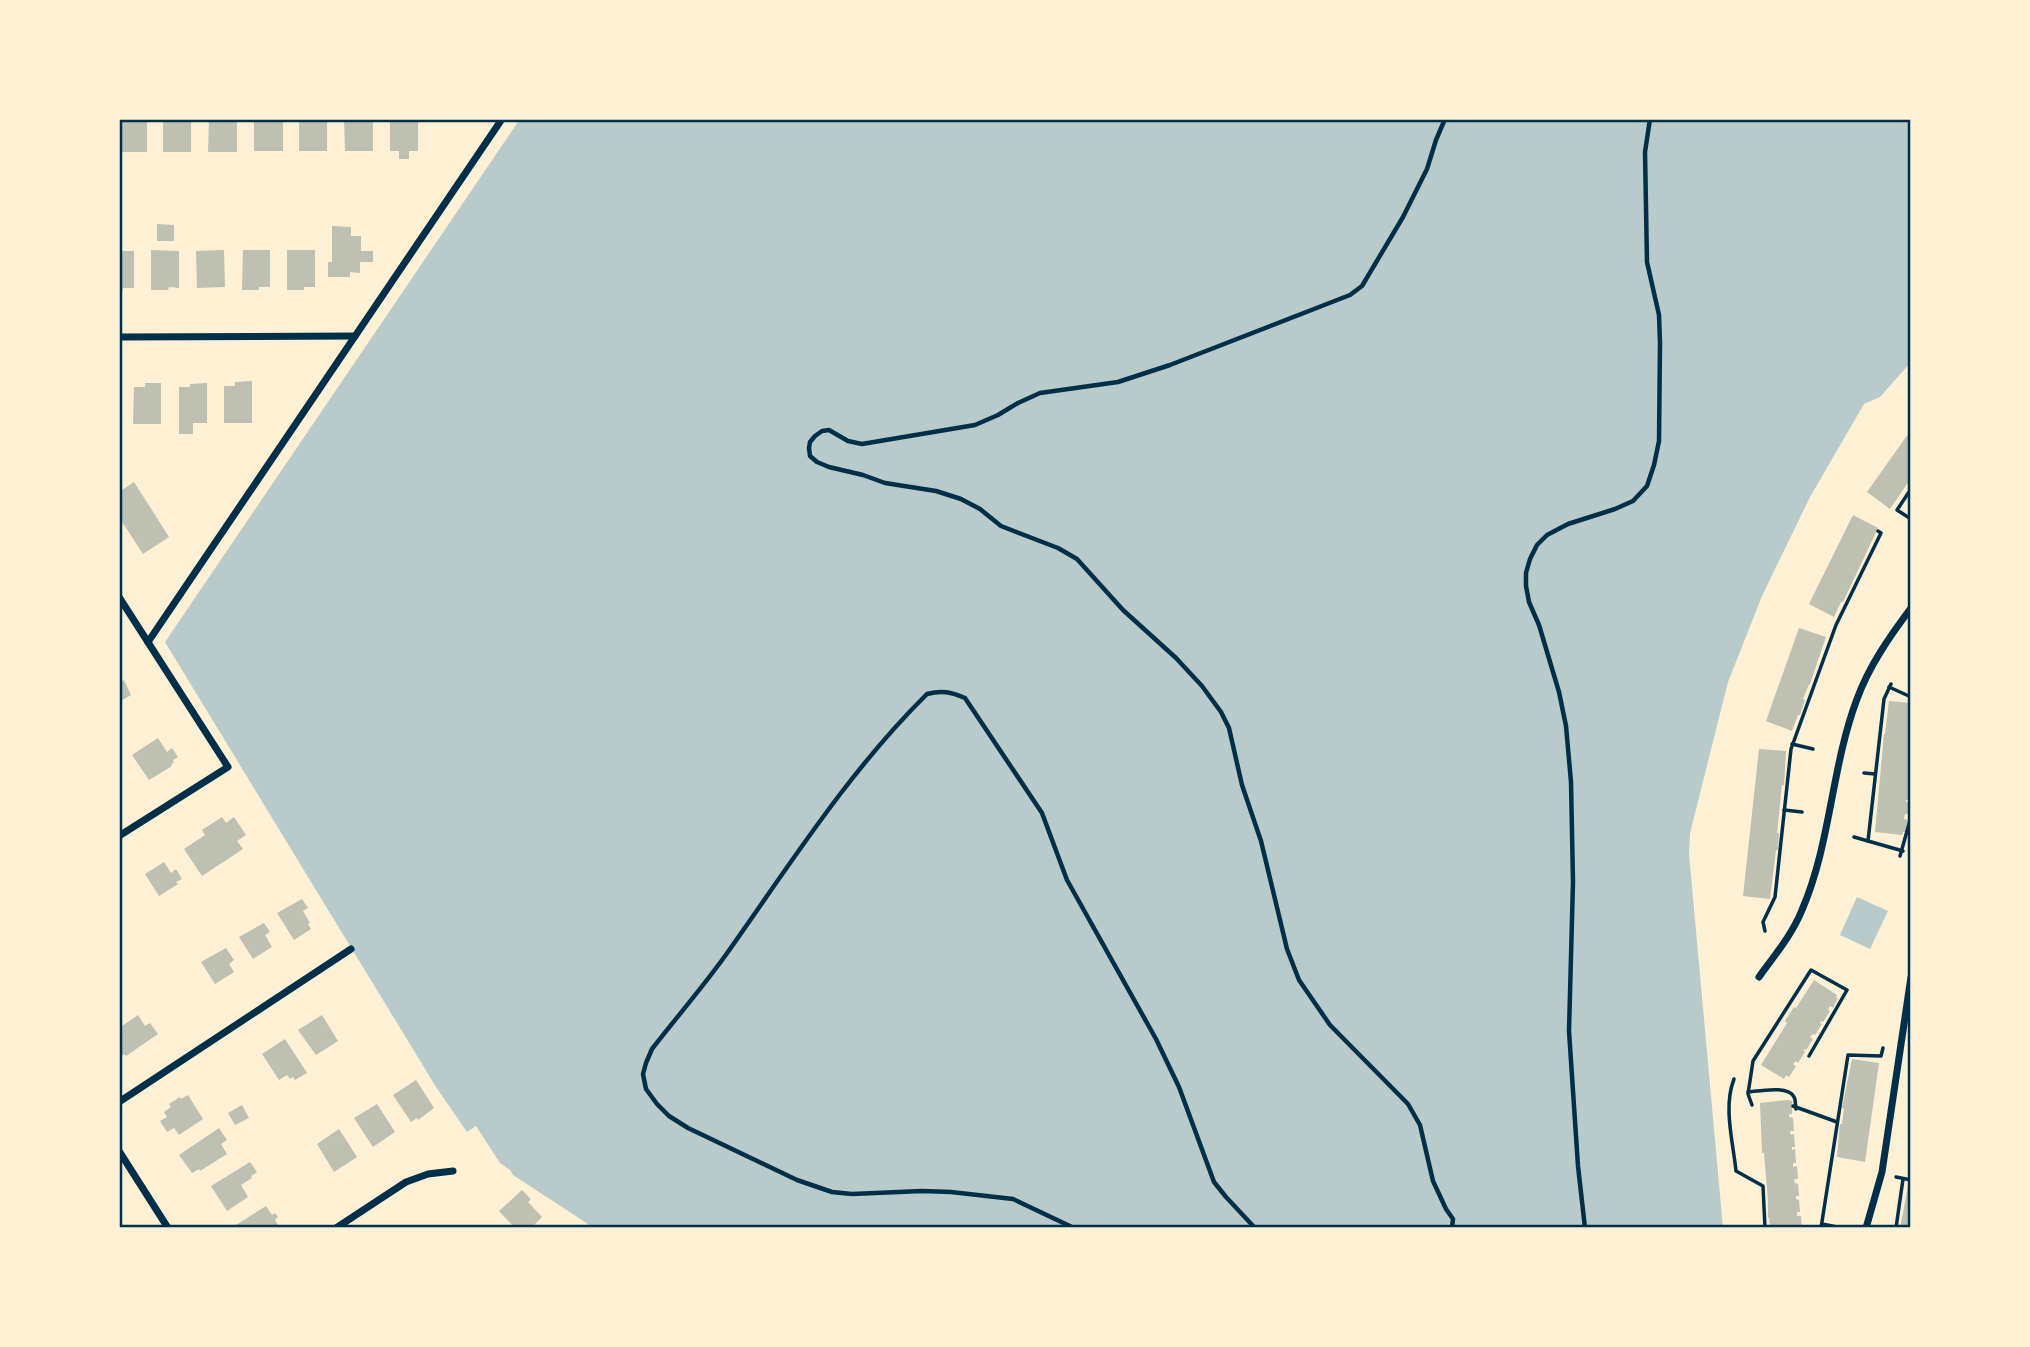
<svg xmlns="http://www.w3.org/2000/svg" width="2030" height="1347" font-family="Roboto,sans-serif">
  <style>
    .green { fill: #b9caca }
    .building { fill: #bec0b2 }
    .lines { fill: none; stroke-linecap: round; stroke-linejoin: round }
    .path { stroke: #003049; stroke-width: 3.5 }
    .service { stroke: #003049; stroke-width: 4.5 }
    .minor { stroke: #003049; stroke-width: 7 }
    .neatline { fill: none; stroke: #003049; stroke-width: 2.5 }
  </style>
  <rect width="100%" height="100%" fill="#fdf0d5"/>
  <g class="green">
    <path d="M 520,119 L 1911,119 L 1911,362 L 1880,397 L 1864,404 L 1810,497 L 1762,596 L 1728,682 L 1690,833 L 1689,854 L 1723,1228 L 594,1228 L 513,1175 L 510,1170 L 500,1163 L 476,1126 L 467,1132 L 436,1087 L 165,642 Z"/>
    <path d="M 1857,897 L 1888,911 L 1870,949 L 1840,935 Z"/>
  </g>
  <g class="building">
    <rect x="119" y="119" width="28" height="33"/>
    <rect x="163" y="119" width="28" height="33"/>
    <path d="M 209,119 L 237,119 L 237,152 L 208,152 Z"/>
    <rect x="254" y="119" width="29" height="32"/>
    <rect x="299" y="119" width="28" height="32"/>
    <path d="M 344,119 L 373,119 L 373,151 L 345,151 Z"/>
    <path d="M 390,119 L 418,119 L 418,151 L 409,151 L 409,159 L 399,159 L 399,151 L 390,151 Z"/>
    <path d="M 157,224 L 174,225 L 174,241 L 157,241 Z"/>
    <path d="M 332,226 L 351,227 L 351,236 L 361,236 L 361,251 L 373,251 L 373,262 L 360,262 L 360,273 L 350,272 L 350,277 L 328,277 L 328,262 L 332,262 Z"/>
    <path d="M 151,250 L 179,251 L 179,288 L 169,287 L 168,290 L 151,290 Z"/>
    <path d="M 224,250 L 225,287 L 197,288 L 196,251 Z"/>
    <path d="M 243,250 L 270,250 L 270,287 L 259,287 L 259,290 L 242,290 Z"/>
    <path d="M 287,250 L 315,250 L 315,287 L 304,287 L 304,290 L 287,290 Z"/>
    <path d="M 119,251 L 134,251 L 134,288 L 123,288 L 123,291 L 119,291 Z"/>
    <path d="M 252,381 L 252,423 L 224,423 L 224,386 L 235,386 L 235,382 Z"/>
    <path d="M 145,383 L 161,383 L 161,424 L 133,424 L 134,387 L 145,387 Z"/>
    <path d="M 207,383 L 207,423 L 193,423 L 193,434 L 179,434 L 179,387 L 190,387 L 190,384 Z"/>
    <path d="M 1911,430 L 1911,482 L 1909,481 L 1890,509 L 1867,492 Z"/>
    <path d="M 134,482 L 169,537 L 143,554 L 119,517 L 119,492 Z"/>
    <path d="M 1853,515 L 1878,528 L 1843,602 L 1841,602 L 1834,617 L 1809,604 Z"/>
    <path d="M 1799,628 L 1826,637 L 1810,684 L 1809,684 L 1803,699 L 1805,700 L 1800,715 L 1798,715 L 1792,731 L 1766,721 Z"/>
    <path d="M 119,679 L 121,682 L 124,680 L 131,695 L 119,702 Z"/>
    <path d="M 1889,701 L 1911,703 L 1911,766 L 1909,770 L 1911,770 L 1911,782 L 1908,782 L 1908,787 L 1911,787 L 1911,791 L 1910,800 L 1906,800 L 1906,802 L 1910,802 L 1909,814 L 1905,814 L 1904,819 L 1908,820 L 1907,832 L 1903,832 L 1902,835 L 1875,832 L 1884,734 L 1885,734 Z"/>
    <path d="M 158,738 L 167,752 L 172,748 L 178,757 L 173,760 L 174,762 L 171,765 L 172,766 L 149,780 L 132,755 Z"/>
    <path d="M 1759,749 L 1786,751 L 1784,785 L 1782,785 L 1777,833 L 1779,833 L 1778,850 L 1776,850 L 1770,899 L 1743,896 Z"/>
    <path d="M 222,817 L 226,823 L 234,817 L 246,835 L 237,841 L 243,849 L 202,876 L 184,849 L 205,835 L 202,830 Z"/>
    <path d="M 164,862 L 171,873 L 176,869 L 182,879 L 176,882 L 178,884 L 159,896 L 145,874 Z"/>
    <path d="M 302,899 L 308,908 L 303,911 L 310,923 L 308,924 L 311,929 L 294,940 L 277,913 Z"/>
    <path d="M 264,923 L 270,932 L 265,935 L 272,947 L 253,959 L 239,937 Z"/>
    <path d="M 226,948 L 234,960 L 229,964 L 234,972 L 215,984 L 201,962 Z"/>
    <path d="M 1814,980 L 1837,995 L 1836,997 L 1838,998 L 1833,1008 L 1830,1006 L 1828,1010 L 1830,1011 L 1823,1022 L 1821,1021 L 1820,1023 L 1822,1024 L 1815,1035 L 1813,1034 L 1810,1037 L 1813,1039 L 1806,1050 L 1803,1049 L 1805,1052 L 1798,1063 L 1796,1061 L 1793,1064 L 1796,1066 L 1789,1077 L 1786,1075 L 1784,1079 L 1761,1065 L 1787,1023 L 1785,1021 L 1794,1007 L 1796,1008 Z"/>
    <path d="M 138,1015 L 145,1026 L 150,1023 L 158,1034 L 126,1056 L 124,1054 L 119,1058 L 119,1028 Z"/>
    <path d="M 322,1015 L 338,1041 L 316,1055 L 298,1030 Z"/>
    <path d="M 285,1039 L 307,1073 L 295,1080 L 293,1077 L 290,1079 L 287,1075 L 279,1080 L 262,1054 Z"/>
    <path d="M 1852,1059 L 1879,1063 L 1865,1162 L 1837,1157 L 1840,1124 L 1842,1124 L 1844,1109 L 1842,1108 Z"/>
    <path d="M 416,1080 L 434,1108 L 418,1120 L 417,1118 L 411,1122 L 393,1095 Z"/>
    <path d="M 188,1095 L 203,1119 L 179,1135 L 174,1128 L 167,1132 L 160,1121 L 167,1117 L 164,1112 L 171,1107 L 169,1104 L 180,1097 L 181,1099 Z"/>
    <path d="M 1788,1100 L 1792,1101 L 1792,1114 L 1789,1114 L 1789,1117 L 1793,1118 L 1794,1131 L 1790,1131 L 1791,1135 L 1794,1134 L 1795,1147 L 1792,1147 L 1792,1150 L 1795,1149 L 1796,1163 L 1793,1163 L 1793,1167 L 1797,1166 L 1798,1179 L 1794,1179 L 1795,1183 L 1798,1184 L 1799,1196 L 1796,1196 L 1796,1199 L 1799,1200 L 1800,1212 L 1797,1212 L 1797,1216 L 1801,1216 L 1802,1228 L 1770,1228 L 1769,1218 L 1768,1218 L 1768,1201 L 1764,1153 L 1762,1153 L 1760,1103 Z"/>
    <path d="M 377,1104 L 395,1132 L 373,1147 L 354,1118 Z"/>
    <path d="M 242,1105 L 249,1118 L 235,1125 L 228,1113 Z"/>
    <path d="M 219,1128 L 227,1140 L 221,1144 L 227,1154 L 200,1171 L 199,1169 L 192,1173 L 179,1155 Z"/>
    <path d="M 339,1129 L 357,1157 L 334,1172 L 317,1144 Z"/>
    <path d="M 250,1162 L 257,1172 L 251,1176 L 252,1178 L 241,1185 L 248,1197 L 227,1211 L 211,1186 Z"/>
    <path d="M 1908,1186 L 1911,1186 L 1911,1228 L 1900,1228 Z"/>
    <path d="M 522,1190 L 531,1199 L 528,1202 L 542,1217 L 531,1228 L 515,1228 L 499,1211 Z"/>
    <path d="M 266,1206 L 272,1215 L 275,1213 L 278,1217 L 275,1220 L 280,1228 L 238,1228 L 236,1225 Z"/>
  </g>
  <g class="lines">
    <g class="path">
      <path d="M 1911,489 L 1897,510 L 1911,519"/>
      <path d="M 1889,687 L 1911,697"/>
      <path d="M 1792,744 L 1813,749"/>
      <path d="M 1864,773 L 1875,774"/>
      <path d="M 1784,810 L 1802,812"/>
      <path d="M 1854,837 L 1903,851"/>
      <path d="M 1868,841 L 1884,699 L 1891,684"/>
      <path d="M 1900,856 L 1911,817"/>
      <path d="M 1765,931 L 1763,922 L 1775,897 L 1791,749 L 1836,625 L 1881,533 L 1878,531"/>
      <path d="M 1734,1079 C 1723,1107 1733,1141 1736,1171 L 1763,1186 L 1765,1228"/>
      <path d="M 1748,1092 C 1759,1091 1789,1085 1794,1097 C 1796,1100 1795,1105 1796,1109"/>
      <path d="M 1752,1105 L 1748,1094 L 1753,1061 L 1811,970 L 1847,990 L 1809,1056"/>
      <path d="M 1793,1106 L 1837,1122"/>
      <path d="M 1896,1177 L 1911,1180"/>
      <path d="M 1822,1224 L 1837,1227"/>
      <path d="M 1821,1228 L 1848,1055 L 1881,1056 L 1883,1048"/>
      <path d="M 1896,1228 L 1903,1179"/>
    </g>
    <g class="service">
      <path d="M 1445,119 L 1436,140 L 1427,169 L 1403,217 L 1362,286 L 1350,295 L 1170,365 L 1118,382 L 1040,393 L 1018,403 L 998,415 L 975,425 L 862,444 L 848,441 L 829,430 L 822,431 L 815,436 L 810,442 L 809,448 L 810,456 L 817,462 L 829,467 L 863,475 L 885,483 L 936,491 L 961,499 L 980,509 L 1001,526 L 1058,548 L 1077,559 L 1123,610 L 1176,658 L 1202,686 L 1221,712 L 1229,728 L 1242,785 L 1261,841 L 1287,949 L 1299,980 L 1330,1025 L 1408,1104 L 1420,1125 L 1433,1181 L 1446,1209 L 1453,1219 L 1452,1228"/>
      <path d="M 1074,1228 L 1013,1199 L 951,1192 L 922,1191 L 852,1194 L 832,1192 L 797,1180 L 688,1128 L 669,1116 L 657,1104 L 646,1089 L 643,1074 L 646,1063 L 652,1049 C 676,1018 702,988 725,956 C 789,866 848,772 927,694 C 942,690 951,692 965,698 L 1042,813 L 1067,880 L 1156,1039 L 1179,1087 L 1214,1182 L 1226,1197 L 1255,1228"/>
      <path d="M 1585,1228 L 1578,1166 L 1569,1031 L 1573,882 L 1571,782 L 1566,726 L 1559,692 L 1539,625 L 1529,602 L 1526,586 L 1526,573 L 1530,559 L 1537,545 L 1547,535 L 1568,524 L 1615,509 L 1633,501 L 1647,486 L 1654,465 L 1659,441 L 1660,343 L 1659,315 L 1647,262 L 1645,152 L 1650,119"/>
    </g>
    <g class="minor">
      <path d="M 119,337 L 355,336"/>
      <path d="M 119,597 L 228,767 L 119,836"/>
      <path d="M 148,642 L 502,119"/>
      <path d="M 1759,977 C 1774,956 1792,935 1802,910 C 1831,843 1831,768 1857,699 C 1869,666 1890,636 1911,608"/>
      <path d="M 119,1102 L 351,949"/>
      <path d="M 119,1151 L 168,1228"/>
      <path d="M 336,1228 L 406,1182 L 428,1174 L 453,1171"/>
      <path d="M 1866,1228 L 1882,1172 L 1911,977"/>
    </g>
  </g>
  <rect width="2030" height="1347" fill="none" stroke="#fdf0d5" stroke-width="242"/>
  <rect x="121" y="121" width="1788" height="1105" class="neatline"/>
</svg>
